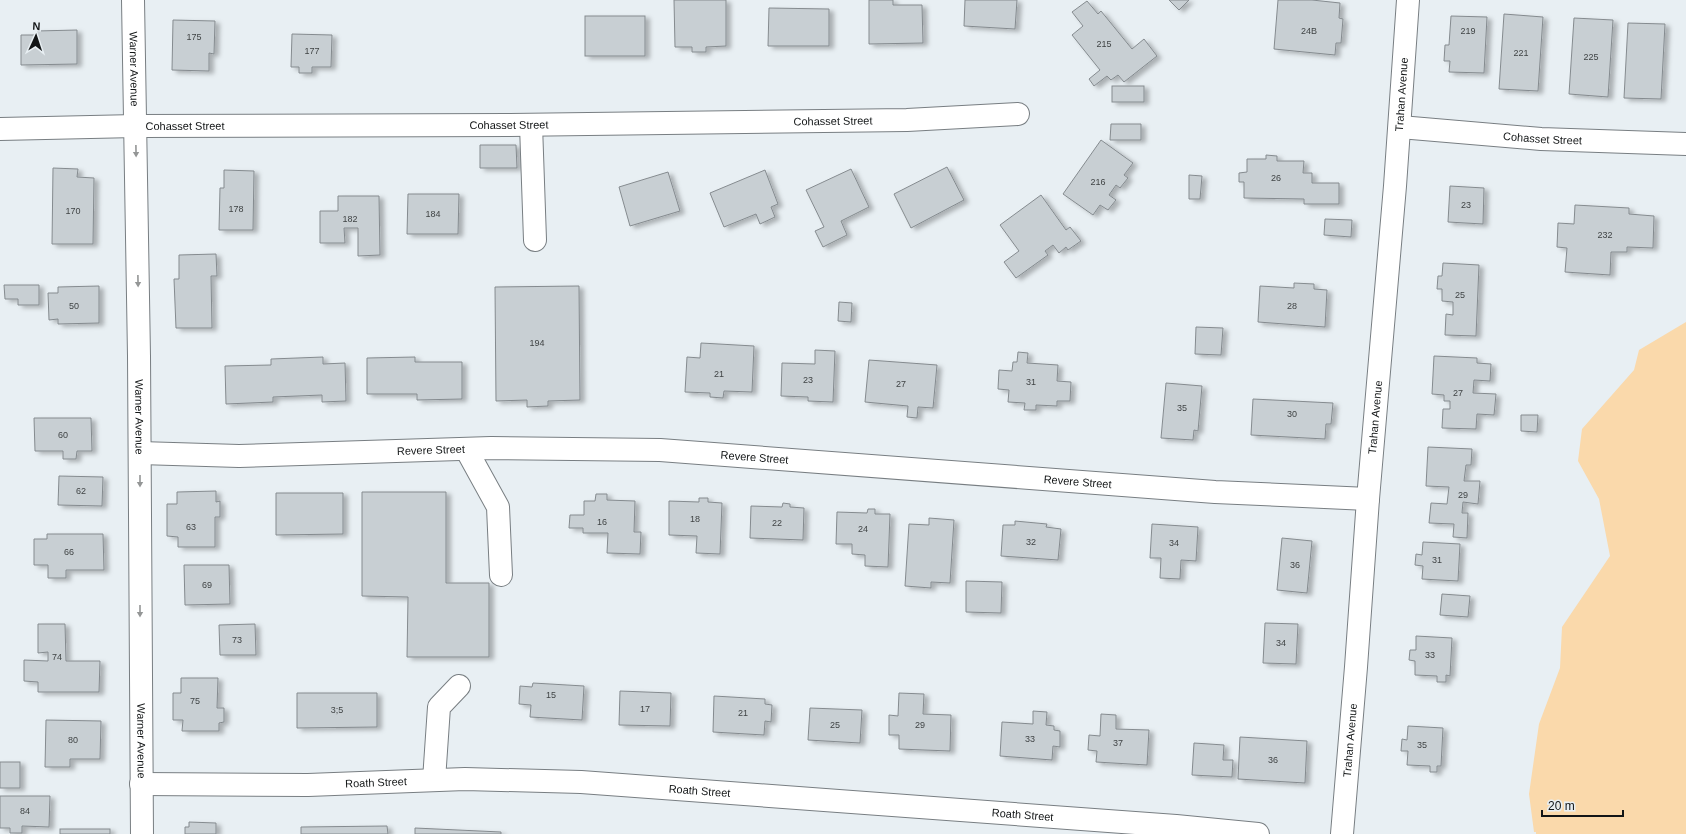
<svg xmlns="http://www.w3.org/2000/svg" width="1686" height="834" font-family="Helvetica,sans-serif">
  <style>
    .green { fill: #fad9ab }
    .building { fill: #c8cfd3; stroke: #858b8f; filter: url(#shadow) }
    .lines { fill: none; stroke-linecap: round; stroke-linejoin: round }
    .minor-casing { stroke: #787e82; stroke-width: 24 }
    .minor { stroke: #fff; stroke-width: 22 }
    .oneway { fill: #949696 }
    .labels { text-anchor: middle; dominant-baseline: central; stroke-width: 3; stroke-linejoin: round; paint-order: stroke }
    .number-label { font-size: 9px; fill: #404445 }
    .street-label { font-size: 11px; fill: #121516; stroke: #e8eff3 }
  </style>
  <defs>
    <filter id="shadow"><feDropShadow dx="4.5" dy="2.5" stdDeviation="2" flood-color="#0004"/></filter>
  </defs>
  <rect width="100%" height="100%" fill="#e8eff3"/>
  <path class="green" d="M 1686,322 L 1686,834 L 1536,834 L 1536,832 L 1534,832 L 1529,794 L 1539,724 L 1560,668 L 1562,627 L 1610,556 L 1599,499 L 1578,461 L 1582,429 L 1634,370 L 1639,350 Z"/>
  <g class="building">
    <path d="M 674,0 L 726,0 L 726,46 L 706,47 L 706,52 L 692,52 L 692,47 L 675,47 Z"/>
    <path d="M 869,0 L 893,0 L 893,5 L 922,5 L 923,43 L 869,44 Z"/>
    <path d="M 965,0 L 1017,0 L 1015,29 L 964,26 Z"/>
    <path d="M 1169,0 L 1189,0 L 1179,10 Z"/>
    <path d="M 1278,0 L 1312,0 L 1340,3 L 1339,18 L 1343,19 L 1341,43 L 1336,43 L 1335,55 L 1274,49 Z"/>
    <path d="M 1087,1 L 1098,14 L 1101,11 L 1132,49 L 1144,39 L 1157,56 L 1124,82 L 1118,75 L 1111,80 L 1107,76 L 1094,86 L 1089,79 L 1100,70 L 1072,35 L 1083,26 L 1072,12 Z"/>
    <path d="M 769,8 L 829,9 L 829,46 L 768,46 Z"/>
    <path d="M 1504,14 L 1543,17 L 1538,91 L 1499,89 Z"/>
    <rect x="585" y="16" width="60" height="40"/>
    <path d="M 1451,16 L 1487,17 L 1484,73 L 1449,72 L 1450,61 L 1444,61 L 1445,45 L 1449,45 Z"/>
    <path d="M 1574,18 L 1613,20 L 1608,97 L 1569,94 Z"/>
    <path d="M 173,20 L 215,21 L 214,54 L 209,53 L 209,71 L 172,70 Z"/>
    <path d="M 1628,23 L 1665,24 L 1661,99 L 1624,98 Z"/>
    <path d="M 77,30 L 77,64 L 21,65 L 21,35 L 37,35 L 36,31 Z"/>
    <path d="M 292,34 L 332,35 L 331,67 L 312,67 L 312,73 L 299,73 L 299,67 L 291,67 Z"/>
    <rect x="1112" y="86" width="32" height="16"/>
    <path d="M 1111,124 L 1141,124 L 1141,140 L 1110,140 Z"/>
    <path d="M 1101,140 L 1133,163 L 1124,175 L 1128,178 L 1120,188 L 1116,185 L 1109,195 L 1116,200 L 1108,210 L 1100,205 L 1093,215 L 1063,194 Z"/>
    <path d="M 480,145 L 516,145 L 517,168 L 480,168 Z"/>
    <path d="M 1266,155 L 1277,156 L 1277,161 L 1304,161 L 1303,173 L 1312,173 L 1312,183 L 1339,183 L 1339,204 L 1304,204 L 1304,199 L 1244,198 L 1244,182 L 1239,182 L 1239,173 L 1247,172 L 1247,159 L 1266,159 Z"/>
    <path d="M 947,167 L 964,200 L 911,228 L 894,194 Z"/>
    <path d="M 53,168 L 78,169 L 77,177 L 94,178 L 93,244 L 52,244 Z"/>
    <path d="M 851,169 L 869,207 L 841,221 L 847,235 L 823,247 L 815,231 L 824,227 L 806,190 Z"/>
    <path d="M 224,170 L 254,171 L 253,230 L 219,230 L 220,188 L 224,188 Z"/>
    <path d="M 765,170 L 778,204 L 771,207 L 775,217 L 760,224 L 756,214 L 724,227 L 710,193 Z"/>
    <path d="M 668,172 L 680,211 L 630,226 L 619,187 Z"/>
    <path d="M 1189,175 L 1202,176 L 1200,199 L 1189,199 Z"/>
    <path d="M 1450,186 L 1484,188 L 1483,224 L 1448,222 Z"/>
    <path d="M 408,194 L 459,194 L 458,234 L 407,234 Z"/>
    <path d="M 1041,195 L 1066,230 L 1070,227 L 1081,241 L 1068,250 L 1066,247 L 1059,253 L 1053,245 L 1045,251 L 1048,255 L 1016,278 L 1004,262 L 1019,251 L 1000,225 Z"/>
    <path d="M 338,196 L 379,196 L 380,255 L 358,256 L 358,228 L 344,228 L 345,243 L 320,243 L 320,211 L 338,211 Z"/>
    <path d="M 1575,205 L 1629,208 L 1629,214 L 1654,216 L 1653,248 L 1627,247 L 1627,252 L 1611,252 L 1610,275 L 1565,272 L 1567,248 L 1557,247 L 1558,223 L 1574,224 Z"/>
    <path d="M 1325,219 L 1352,220 L 1351,237 L 1324,235 Z"/>
    <path d="M 216,254 L 217,276 L 211,276 L 212,328 L 176,328 L 174,279 L 179,279 L 179,255 Z"/>
    <path d="M 1443,263 L 1479,265 L 1476,336 L 1445,335 L 1446,314 L 1453,315 L 1453,302 L 1442,301 L 1442,289 L 1437,289 L 1438,276 L 1442,276 Z"/>
    <path d="M 1294,283 L 1314,284 L 1314,289 L 1327,290 L 1325,327 L 1258,322 L 1260,286 L 1294,288 Z"/>
    <path d="M 4,285 L 39,285 L 39,305 L 18,305 L 18,299 L 5,299 Z"/>
    <path d="M 99,286 L 99,323 L 58,324 L 58,319 L 49,320 L 48,293 L 58,293 L 58,287 Z"/>
    <path d="M 579,286 L 580,400 L 548,401 L 548,406 L 527,407 L 527,400 L 496,401 L 495,287 Z"/>
    <path d="M 839,302 L 852,303 L 851,322 L 838,321 Z"/>
    <path d="M 1196,327 L 1223,328 L 1221,355 L 1195,354 Z"/>
    <path d="M 701,343 L 754,346 L 752,392 L 724,391 L 723,398 L 710,397 L 710,393 L 685,392 L 687,357 L 700,358 Z"/>
    <path d="M 815,350 L 835,351 L 833,402 L 808,401 L 808,397 L 781,396 L 782,363 L 815,364 Z"/>
    <path d="M 1018,352 L 1028,353 L 1027,363 L 1058,365 L 1057,381 L 1071,382 L 1070,401 L 1057,401 L 1057,406 L 1036,405 L 1036,410 L 1024,410 L 1025,403 L 1008,402 L 1009,390 L 998,389 L 999,370 L 1012,371 L 1013,362 L 1017,362 Z"/>
    <path d="M 1434,356 L 1477,358 L 1477,363 L 1491,364 L 1490,381 L 1474,380 L 1473,393 L 1496,394 L 1494,415 L 1477,414 L 1476,429 L 1442,428 L 1443,409 L 1450,409 L 1450,401 L 1444,401 L 1444,395 L 1432,394 Z"/>
    <path d="M 323,357 L 323,364 L 345,363 L 346,401 L 322,402 L 322,395 L 273,397 L 273,402 L 226,404 L 225,366 L 271,365 L 271,359 Z"/>
    <path d="M 415,357 L 415,362 L 462,362 L 462,399 L 417,400 L 417,394 L 367,394 L 367,358 Z"/>
    <path d="M 869,360 L 937,365 L 933,408 L 918,407 L 917,418 L 907,417 L 908,406 L 865,402 Z"/>
    <path d="M 1166,383 L 1202,386 L 1198,431 L 1194,430 L 1193,440 L 1161,438 Z"/>
    <path d="M 1253,399 L 1333,403 L 1331,424 L 1326,424 L 1325,439 L 1251,435 Z"/>
    <path d="M 1521,415 L 1538,415 L 1537,432 L 1521,431 Z"/>
    <path d="M 34,418 L 91,418 L 92,451 L 77,451 L 76,459 L 63,459 L 63,451 L 35,451 Z"/>
    <path d="M 1428,447 L 1472,449 L 1471,465 L 1466,465 L 1464,481 L 1480,481 L 1478,504 L 1463,502 L 1462,513 L 1468,513 L 1467,538 L 1453,537 L 1454,524 L 1429,523 L 1431,503 L 1447,504 L 1449,487 L 1426,486 Z"/>
    <path d="M 59,476 L 103,477 L 102,506 L 58,505 Z"/>
    <path d="M 216,491 L 216,502 L 220,501 L 220,517 L 215,517 L 215,547 L 178,547 L 178,537 L 167,536 L 167,504 L 177,504 L 177,492 Z"/>
    <path d="M 362,492 L 446,492 L 446,583 L 489,583 L 489,657 L 407,657 L 408,597 L 362,596 Z"/>
    <path d="M 276,493 L 343,493 L 343,534 L 276,535 Z"/>
    <path d="M 596,494 L 607,494 L 607,500 L 635,501 L 634,532 L 641,532 L 640,554 L 607,553 L 608,533 L 583,533 L 583,528 L 569,528 L 570,515 L 584,515 L 584,501 L 595,501 Z"/>
    <path d="M 699,498 L 708,498 L 708,502 L 722,503 L 720,554 L 696,553 L 697,536 L 669,535 L 669,501 L 699,502 Z"/>
    <path d="M 783,503 L 790,504 L 790,507 L 804,508 L 803,540 L 750,538 L 751,506 L 782,507 Z"/>
    <path d="M 868,509 L 875,509 L 875,514 L 890,514 L 888,567 L 865,566 L 865,555 L 852,554 L 852,544 L 836,544 L 837,512 L 867,513 Z"/>
    <path d="M 929,518 L 954,520 L 950,583 L 931,582 L 931,588 L 905,586 L 909,524 L 929,525 Z"/>
    <path d="M 1015,521 L 1047,524 L 1046,527 L 1061,529 L 1058,560 L 1001,556 L 1003,525 L 1015,525 Z"/>
    <path d="M 1152,524 L 1198,527 L 1196,561 L 1181,560 L 1180,579 L 1160,578 L 1161,558 L 1150,558 Z"/>
    <path d="M 47,534 L 103,534 L 104,570 L 66,570 L 66,578 L 48,578 L 48,565 L 34,565 L 34,539 L 47,539 Z"/>
    <path d="M 1282,538 L 1312,541 L 1307,593 L 1277,590 Z"/>
    <path d="M 1423,542 L 1460,544 L 1458,581 L 1422,579 L 1423,566 L 1415,565 L 1416,554 L 1422,555 Z"/>
    <path d="M 184,565 L 229,565 L 230,604 L 185,605 Z"/>
    <path d="M 966,581 L 1002,582 L 1001,613 L 966,612 Z"/>
    <path d="M 1442,594 L 1470,596 L 1468,617 L 1440,615 Z"/>
    <path d="M 1265,623 L 1298,624 L 1296,664 L 1263,663 Z"/>
    <path d="M 38,624 L 65,624 L 66,661 L 100,661 L 99,692 L 38,692 L 38,682 L 24,681 L 24,660 L 48,661 L 48,652 L 38,653 Z"/>
    <path d="M 255,624 L 256,655 L 220,655 L 219,625 Z"/>
    <path d="M 1416,636 L 1452,638 L 1450,676 L 1446,675 L 1446,682 L 1437,682 L 1437,676 L 1415,675 L 1415,661 L 1409,660 L 1410,650 L 1416,650 Z"/>
    <path d="M 181,678 L 218,678 L 217,708 L 224,708 L 224,722 L 219,723 L 219,731 L 182,731 L 183,720 L 173,720 L 173,693 L 181,693 Z"/>
    <path d="M 533,683 L 584,686 L 582,720 L 530,717 L 531,705 L 519,704 L 520,686 L 532,687 Z"/>
    <path d="M 620,691 L 671,693 L 670,726 L 619,725 Z"/>
    <path d="M 297,693 L 377,693 L 377,727 L 297,728 Z"/>
    <path d="M 899,693 L 924,694 L 923,714 L 951,715 L 950,751 L 899,749 L 899,735 L 889,735 L 889,715 L 898,716 Z"/>
    <path d="M 714,696 L 765,699 L 765,704 L 772,705 L 771,722 L 765,721 L 764,735 L 713,732 Z"/>
    <path d="M 810,708 L 862,710 L 860,743 L 808,740 Z"/>
    <path d="M 1033,711 L 1047,712 L 1046,725 L 1054,726 L 1054,730 L 1060,731 L 1060,747 L 1053,746 L 1052,760 L 1000,756 L 1002,722 L 1033,724 Z"/>
    <path d="M 1101,714 L 1116,715 L 1116,729 L 1149,730 L 1147,765 L 1096,762 L 1097,751 L 1088,750 L 1089,735 L 1100,736 Z"/>
    <path d="M 46,720 L 101,721 L 100,759 L 70,759 L 70,767 L 45,767 Z"/>
    <path d="M 1408,726 L 1443,728 L 1441,766 L 1437,766 L 1437,772 L 1430,772 L 1430,766 L 1407,765 L 1408,751 L 1401,751 L 1402,739 L 1407,740 Z"/>
    <path d="M 1240,737 L 1307,741 L 1305,783 L 1238,779 Z"/>
    <path d="M 1194,743 L 1224,745 L 1223,760 L 1233,760 L 1232,777 L 1192,775 Z"/>
    <rect x="0" y="762" width="20" height="26"/>
    <path d="M 0,796 L 50,796 L 49,827 L 22,826 L 22,833 L 10,833 L 10,828 L 0,828 Z"/>
    <path d="M 189,822 L 216,823 L 216,834 L 185,834 L 185,827 L 189,827 Z"/>
    <path d="M 387,826 L 388,834 L 301,834 L 301,827 Z"/>
    <path d="M 415,828 L 501,832 L 501,834 L 415,834 Z"/>
    <rect x="60" y="829" width="50" height="5"/>
  </g>
  <g class="lines">
    <g class="minor-casing">
      <g id="minor">
        <path id="s1" d="M 133,0 L 139,356 L 142,834"/>
        <path d="M 531,125 L 535,240"/>
        <path id="s2" d="M 1400,127 L 1541,139 L 1686,144"/>
        <path id="s3" d="M 0,129 L 136,126 L 510,125 L 907,120 L 1018,114"/>
        <path d="M 466,449 L 498,507 L 501,575"/>
        <path id="s4" d="M 140,453 L 239,456 L 491,448 L 660,450 L 1215,492 L 1368,499"/>
        <path d="M 434,780 L 439,707 L 459,686"/>
        <path id="s5" d="M 141,784 L 308,785 L 465,779 L 581,782 L 1176,826 L 1258,834"/>
        <path id="s6" d="M 1342,834 L 1356,667 L 1368,499 L 1395,186 L 1408,0"/>
      </g>
    </g>
    <use href="#minor" class="minor"/>
  </g>
  <defs><path id="oneway-solid" d="M-6-.8H1V-3.2L6.5 0L1 3.2V.8H-6Z"/></defs>
  <g class="oneway">
    <use href="#oneway-solid" transform="translate(136 151) rotate(89)"/>
    <use href="#oneway-solid" transform="translate(138 281) rotate(89)"/>
    <use href="#oneway-solid" transform="translate(140 481) rotate(90)"/>
    <use href="#oneway-solid" transform="translate(140 611) rotate(90)"/>
  </g>
  <g class="labels">
    <g class="number-label">
      <text x="1309" y="31">24B</text>
      <text x="1468" y="31">219</text>
      <text x="194" y="37">175</text>
      <text x="1104" y="44">215</text>
      <text x="312" y="51">177</text>
      <text x="1521" y="53">221</text>
      <text x="1591" y="57">225</text>
      <text x="1276" y="178">26</text>
      <text x="1098" y="182">216</text>
      <text x="1466" y="205">23</text>
      <text x="236" y="209">178</text>
      <text x="73" y="211">170</text>
      <text x="433" y="214">184</text>
      <text x="350" y="219">182</text>
      <text x="1605" y="235">232</text>
      <text x="1460" y="295">25</text>
      <text x="74" y="306">50</text>
      <text x="1292" y="306">28</text>
      <text x="537" y="343">194</text>
      <text x="719" y="374">21</text>
      <text x="808" y="380">23</text>
      <text x="1031" y="382">31</text>
      <text x="901" y="384">27</text>
      <text x="1458" y="393">27</text>
      <text x="1182" y="408">35</text>
      <text x="1292" y="414">30</text>
      <text x="63" y="435">60</text>
      <text x="81" y="491">62</text>
      <text x="1463" y="495">29</text>
      <text x="695" y="519">18</text>
      <text x="602" y="522">16</text>
      <text x="777" y="523">22</text>
      <text x="191" y="527">63</text>
      <text x="863" y="529">24</text>
      <text x="1031" y="542">32</text>
      <text x="1174" y="543">34</text>
      <text x="69" y="552">66</text>
      <text x="1437" y="560">31</text>
      <text x="1295" y="565">36</text>
      <text x="207" y="585">69</text>
      <text x="237" y="640">73</text>
      <text x="1281" y="643">34</text>
      <text x="1430" y="655">33</text>
      <text x="57" y="657">74</text>
      <text x="551" y="695">15</text>
      <text x="195" y="701">75</text>
      <text x="645" y="709">17</text>
      <text x="337" y="710">3;5</text>
      <text x="743" y="713">21</text>
      <text x="835" y="725">25</text>
      <text x="920" y="725">29</text>
      <text x="1030" y="739">33</text>
      <text x="73" y="740">80</text>
      <text x="1118" y="743">37</text>
      <text x="1422" y="745">35</text>
      <text x="1273" y="760">36</text>
      <text x="25" y="811">84</text>
    </g>
    <g class="street-label">
      <text stroke="none"><textPath href="#s1" startOffset="69">Warner Avenue</textPath></text>
      <text stroke="none"><textPath href="#s6" startOffset="742">Trahan Avenue</textPath></text>
      <text stroke="none"><textPath href="#s3" startOffset="833">Cohasset Street</textPath></text>
      <text stroke="none"><textPath href="#s3" startOffset="509">Cohasset Street</textPath></text>
      <text stroke="none"><textPath href="#s3" startOffset="185">Cohasset Street</textPath></text>
      <text stroke="none"><textPath href="#s2" startOffset="143">Cohasset Street</textPath></text>
      <text stroke="none"><textPath href="#s1" startOffset="417">Warner Avenue</textPath></text>
      <text stroke="none"><textPath href="#s6" startOffset="418">Trahan Avenue</textPath></text>
      <text stroke="none"><textPath href="#s4" startOffset="291">Revere Street</textPath></text>
      <text stroke="none"><textPath href="#s4" startOffset="615">Revere Street</textPath></text>
      <text stroke="none"><textPath href="#s4" startOffset="939">Revere Street</textPath></text>
      <text stroke="none"><textPath href="#s6" startOffset="94">Trahan Avenue</textPath></text>
      <text stroke="none"><textPath href="#s1" startOffset="741">Warner Avenue</textPath></text>
      <text stroke="none"><textPath href="#s5" startOffset="235">Roath Street</textPath></text>
      <text stroke="none"><textPath href="#s5" startOffset="559">Roath Street</textPath></text>
      <text stroke="none"><textPath href="#s5" startOffset="883">Roath Street</textPath></text>
    </g>
  </g>
  <g transform="translate(36 36) rotate(3)" stroke="#e8eff3" stroke-width="3" paint-order="stroke">
  <path d="M0-3L7 15L0 10L-7 15Z" fill="#121516"/>
  <text y="-6" font-size="11" font-weight="bold" text-anchor="middle" fill="#121516">N</text>
  </g>
  <path d="M1542 810v6h81v-6" fill="none" stroke="#121516" stroke-width="2"/>
  <text x="1548" y="810" font-size="12" fill="#121516" stroke="#e8eff3" stroke-width="3" paint-order="stroke">20 m</text>
</svg>
